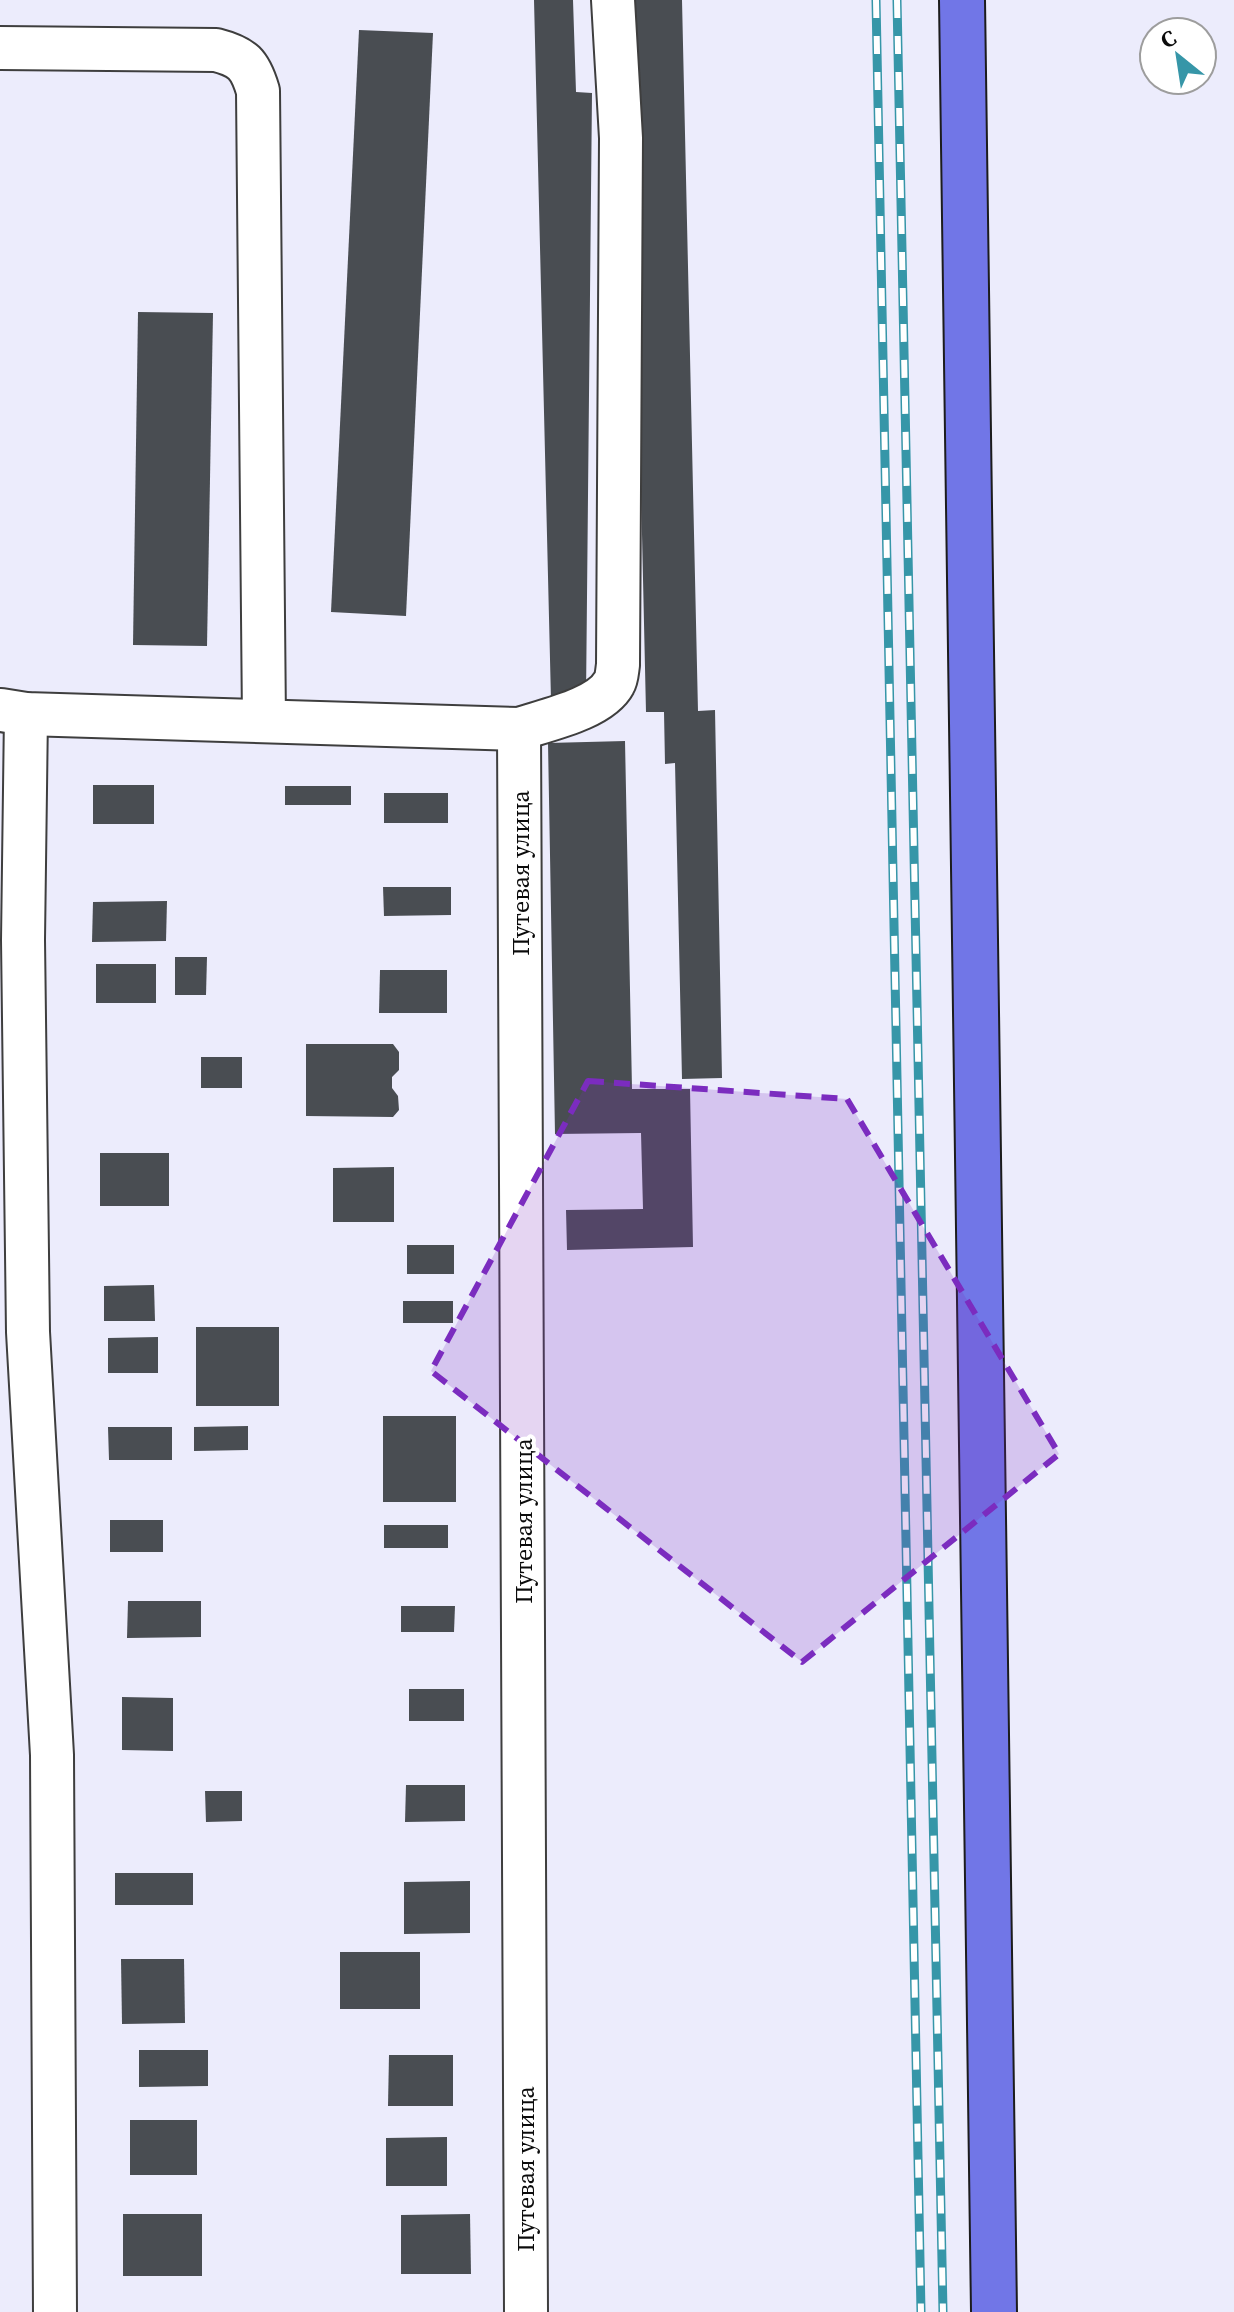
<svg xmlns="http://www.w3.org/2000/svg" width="1234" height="2312" font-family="'Source Serif 4',serif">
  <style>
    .building { fill: #494d52 }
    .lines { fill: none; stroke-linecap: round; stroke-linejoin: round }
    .minor-casing { stroke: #3e3e3e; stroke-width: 46 }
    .major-casing { stroke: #1c1c1c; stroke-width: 48 }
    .minor { stroke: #fff; stroke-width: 42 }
    .major { stroke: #7176e7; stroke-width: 44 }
    .rail-casing { stroke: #3696a8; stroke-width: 9 }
    .rail { stroke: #fff; stroke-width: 6; stroke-dasharray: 18; stroke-linecap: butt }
    .marked { fill: #7b2cbf; fill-opacity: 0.2; stroke: #7b2cbf; stroke-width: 6; stroke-dasharray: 16 10; stroke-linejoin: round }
    .labels { text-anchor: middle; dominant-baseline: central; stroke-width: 8; stroke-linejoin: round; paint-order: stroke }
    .street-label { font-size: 24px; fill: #0b0b0b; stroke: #fff }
  </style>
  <rect width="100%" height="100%" fill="#ececfc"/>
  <g class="building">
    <path d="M 534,0 L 573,0 L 576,92 L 592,93 L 586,698 L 551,700 Z"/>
    <path d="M 630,0 L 682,0 L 698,711 L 715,710 L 722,1078 L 682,1079 L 675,763 L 665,764 L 664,712 L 646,712 Z"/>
    <path d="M 359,30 L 433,33 L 406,616 L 331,612 Z"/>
    <path d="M 138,312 L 213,313 L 207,646 L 133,645 Z"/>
    <path d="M 625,741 L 632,1089 L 690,1089 L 693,1247 L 567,1250 L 566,1210 L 643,1209 L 641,1133 L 555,1134 L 548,743 Z"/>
    <rect x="93" y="785" width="61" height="39"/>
    <rect x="285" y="786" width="66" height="19"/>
    <rect x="384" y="793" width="64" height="30"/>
    <path d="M 383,887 L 451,887 L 451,915 L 384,916 Z"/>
    <path d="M 167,901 L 166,941 L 92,942 L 93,902 Z"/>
    <path d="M 175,957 L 207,957 L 206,995 L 175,995 Z"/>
    <rect x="96" y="964" width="60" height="39"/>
    <path d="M 380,970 L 447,970 L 447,1013 L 379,1013 Z"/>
    <path d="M 306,1044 L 393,1044 L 399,1052 L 399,1070 L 392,1077 L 392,1088 L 398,1096 L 399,1110 L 393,1117 L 306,1116 Z"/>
    <rect x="201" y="1057" width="41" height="31"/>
    <rect x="100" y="1153" width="69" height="53"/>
    <path d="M 394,1167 L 394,1222 L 333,1222 L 333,1168 Z"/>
    <rect x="407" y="1245" width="47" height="29"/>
    <path d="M 154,1285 L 155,1321 L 104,1321 L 104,1286 Z"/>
    <rect x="403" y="1301" width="50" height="22"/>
    <rect x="196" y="1327" width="83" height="79"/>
    <path d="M 158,1337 L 158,1373 L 108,1373 L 108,1338 Z"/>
    <rect x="383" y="1416" width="73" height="86"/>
    <path d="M 248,1426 L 248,1450 L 194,1451 L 194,1427 Z"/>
    <path d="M 108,1427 L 172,1427 L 172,1460 L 109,1460 Z"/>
    <rect x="110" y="1520" width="53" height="32"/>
    <rect x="384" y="1525" width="64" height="23"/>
    <path d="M 128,1601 L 201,1601 L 201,1637 L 127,1638 Z"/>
    <path d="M 401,1606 L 455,1606 L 454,1632 L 401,1632 Z"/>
    <rect x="409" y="1689" width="55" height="32"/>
    <path d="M 122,1697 L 173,1698 L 173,1751 L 122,1750 Z"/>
    <path d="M 406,1785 L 465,1785 L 465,1821 L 405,1822 Z"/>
    <path d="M 205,1791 L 242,1791 L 242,1821 L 206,1822 Z"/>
    <rect x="115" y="1873" width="78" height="32"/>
    <path d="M 470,1881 L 470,1933 L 404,1934 L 404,1882 Z"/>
    <rect x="340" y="1952" width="80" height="57"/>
    <path d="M 121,1959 L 184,1959 L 185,2023 L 122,2024 Z"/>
    <path d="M 139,2050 L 208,2050 L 208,2086 L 139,2087 Z"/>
    <path d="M 389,2055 L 453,2055 L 453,2106 L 388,2106 Z"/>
    <rect x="130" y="2120" width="67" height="55"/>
    <path d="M 447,2137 L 447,2186 L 386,2186 L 386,2138 Z"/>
    <rect x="123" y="2214" width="79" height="62"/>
    <path d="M 470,2214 L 471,2274 L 401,2274 L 401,2215 Z"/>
  </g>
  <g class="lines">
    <g class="minor-casing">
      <g id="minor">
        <path d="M 0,48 L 216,50 C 243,57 250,64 258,91 L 264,721"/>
        <path d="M 1,710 L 26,714 L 519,729 C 546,720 600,709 614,683 C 617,678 617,671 618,665 L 621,138 L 613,0"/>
        <path d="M 26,714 L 23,940 L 28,1332 L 52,1755 L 55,2312"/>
        <path d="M 519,729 L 526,2312"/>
      </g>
    </g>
    <g class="major-casing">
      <path id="major" d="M 962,0 L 994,2312"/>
    </g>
    <use href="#minor" class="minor"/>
    <use href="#major" class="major"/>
    <g class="rail-casing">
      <g id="rail">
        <path d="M 876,0 L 921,2312"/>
        <path d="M 897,0 L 943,2312"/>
      </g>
    </g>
    <use href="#rail" class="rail"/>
  </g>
  <path class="marked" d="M 588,1081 L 847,1099 L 1059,1454 L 802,1662 L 431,1371 Z"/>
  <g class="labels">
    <g class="street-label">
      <text transform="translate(520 873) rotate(-90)">Путевая улица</text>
      <text transform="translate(523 1521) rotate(-90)">Путевая улица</text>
      <text transform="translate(525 2169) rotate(-90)">Путевая улица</text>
    </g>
  </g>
  <g transform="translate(1178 56) rotate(330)"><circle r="38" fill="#ffffff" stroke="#9d9d9d" stroke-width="2"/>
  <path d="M0-6L14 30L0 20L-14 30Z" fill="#3696a8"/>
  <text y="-12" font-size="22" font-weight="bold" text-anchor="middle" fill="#0b0b0b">С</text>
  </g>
</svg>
